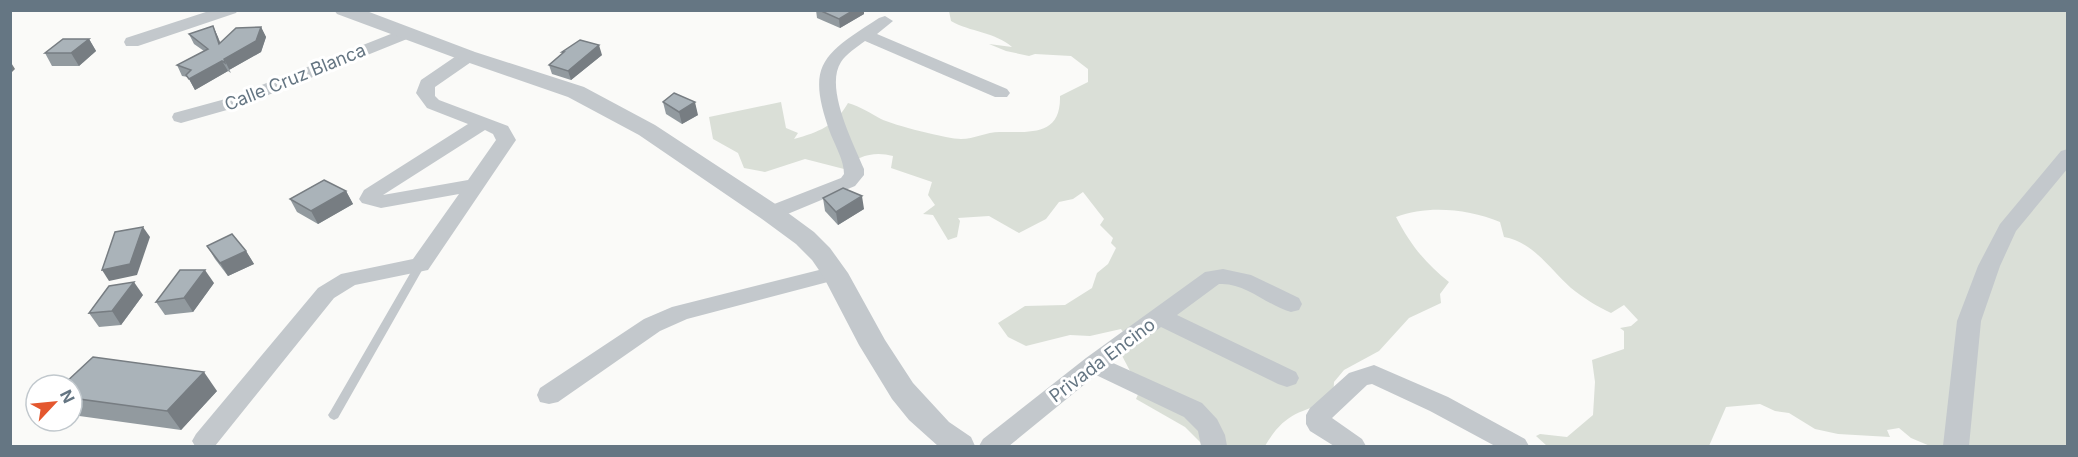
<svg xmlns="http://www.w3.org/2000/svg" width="2078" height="457" font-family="Inter,sans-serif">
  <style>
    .green { fill: #dadfd7 }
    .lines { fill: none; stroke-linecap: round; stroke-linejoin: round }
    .service { fill: #c3c8cc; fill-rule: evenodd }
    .minor { fill: #c3c8cc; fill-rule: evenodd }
    .tertiary { fill: #c3c8cc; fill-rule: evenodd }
    .wall { fill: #929a9f }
    .shaded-wall { fill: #777d82 }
    .building { fill: #aab3b9; stroke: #777d82; stroke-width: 1.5 }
    .labels { text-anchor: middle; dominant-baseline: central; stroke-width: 6; stroke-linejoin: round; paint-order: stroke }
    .street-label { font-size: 18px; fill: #657683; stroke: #fff }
  </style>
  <rect width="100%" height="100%" fill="#fafaf8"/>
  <path class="green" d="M 949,11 L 2067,11 L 2067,446 L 1930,446 L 1911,438 L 1899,428 L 1887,430 L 1890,437 L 1838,434 L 1815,429 L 1789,413 L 1775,411 L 1760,404 L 1726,407 L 1709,446 L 1547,446 L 1536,436 L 1540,434 L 1567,437 L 1593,415 L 1595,382 L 1592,360 L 1624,349 L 1624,331 L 1620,328 L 1631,326 L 1638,320 L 1624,305 L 1611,313 C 1596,306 1584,298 1571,288 C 1551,270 1532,241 1504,237 L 1500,222 C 1468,209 1428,205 1396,217 C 1410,244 1425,263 1449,282 L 1440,294 L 1441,303 L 1409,318 L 1379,351 L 1344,370 L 1334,382 L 1333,401 C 1298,412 1284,414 1265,446 L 1204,446 L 1185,427 L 1136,399 L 1140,390 L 1119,350 L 1125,335 L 1121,329 L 1090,336 L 1070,335 L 1026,346 L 1008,337 L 998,323 L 1025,306 L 1065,305 L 1092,288 L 1097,273 L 1108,264 L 1116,248 L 1111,243 L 1113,238 L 1100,225 L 1104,219 L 1083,192 L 1073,199 L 1059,202 L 1046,219 L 1019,233 L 989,216 L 958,218 L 960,221 L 957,237 L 948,240 L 933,215 L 923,214 L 935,205 L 928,195 L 932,182 L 891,168 L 893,156 C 875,151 858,155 844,169 L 805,159 L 765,172 L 744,168 L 738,153 L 713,139 L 709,117 L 781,102 L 786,128 L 798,133 L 794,139 C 819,132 835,126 848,103 C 861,107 870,113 881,119 C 893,125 948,139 961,139 C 975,139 988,131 1002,132 C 1032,132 1061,135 1060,96 L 1088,82 L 1088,69 L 1071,56 L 1035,54 L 1029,56 L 1006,51 L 989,44 L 1012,47 C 995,32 970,32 951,21 Z"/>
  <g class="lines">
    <path class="service" d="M 420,261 L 425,265 L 338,418 L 334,420 L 330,418 L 328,415 L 330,412 L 415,265 Z"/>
    <g class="minor">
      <path d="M 212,10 L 238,10 L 236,13 L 138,46 L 126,46 L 124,42 L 126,38 Z"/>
      <path d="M 885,16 L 893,21 L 877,34 L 1007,89 L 1010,93 L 1007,97 L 995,97 L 865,41 C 857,47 846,54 841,62 C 824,88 854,144 864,169 L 864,175 L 855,186 L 778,218 L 771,220 L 764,218 L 761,213 L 764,208 L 841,178 L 844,174 C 844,161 836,147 831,135 C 805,64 822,55 879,18 Z"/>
      <path d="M 406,28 L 414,33 L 412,37 L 241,106 L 181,123 L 174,121 L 172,117 L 174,113 L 229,98 Z"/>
      <path d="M 468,51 L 474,52 L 477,56 L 474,60 L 435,87 L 435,96 L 439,100 L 508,126 L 516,140 L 428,270 L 355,285 L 334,298 L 215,446 L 195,446 L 192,441 L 196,434 L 318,288 L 341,274 L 413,259 L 459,194 L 381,208 L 362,203 L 359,199 L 364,190 L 468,124 L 427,108 L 416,93 L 421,80 L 462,52 ZM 485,130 L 493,134 L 496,140 L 468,180 L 383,195 Z"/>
      <path d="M 2068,149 L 2068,168 L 2016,231 L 2000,266 L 1981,321 L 1969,446 L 1943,446 L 1957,321 L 1978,266 L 2000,224 L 2061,151 Z"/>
      <path d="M 835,266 L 843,268 L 846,273 L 843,278 L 687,319 L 660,331 L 558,402 L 549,404 L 540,402 L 537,395 L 540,388 L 644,319 L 672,307 Z"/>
      <path d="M 1223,269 L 1251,275 L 1299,298 L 1302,304 L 1299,310 L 1291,312 C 1266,305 1245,282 1219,284 L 1177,315 L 1296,372 L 1299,378 L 1296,384 L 1287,387 L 1278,384 L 1161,327 L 1113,363 L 1202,403 L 1217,419 L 1225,435 L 1227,446 L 1201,446 L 1198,431 L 1184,417 L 1096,375 L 1009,446 L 979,446 L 983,439 L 1086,358 L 1205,272 Z"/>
      <path d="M 1374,365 L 1448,397 L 1525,439 L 1529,446 L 1495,446 L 1430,411 L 1372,384 L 1367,385 L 1332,418 L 1362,439 L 1366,446 L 1334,446 L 1310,431 L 1306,424 L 1306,415 L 1310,408 L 1349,373 Z"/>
    </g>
    <path class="tertiary" d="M 334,10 L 364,10 L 475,52 L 584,87 L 655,125 L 780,207 L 814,232 L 830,248 L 848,273 L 885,340 L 913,383 L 949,422 L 971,437 L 975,446 L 938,446 L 909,420 L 892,399 L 859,345 L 823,276 L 812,260 L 796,244 L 762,219 L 639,135 L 568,97 L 461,60 L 337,14 Z"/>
  </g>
  <g class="wall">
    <path d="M 816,10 L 864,10 L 864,14 L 840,28 L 817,18 Z"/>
    <path d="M 213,26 L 220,42 L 261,27 L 266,37 L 261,52 L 229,70 L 231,73 L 228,71 L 195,90 L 188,77 L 182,76 L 177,65 L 204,51 L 194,44 L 189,34 Z"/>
    <path d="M 89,39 L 96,51 L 79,66 L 52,66 L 45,53 Z"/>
    <path d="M 562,52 L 602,55 L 571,80 L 552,74 L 549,65 L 563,53 Z"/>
    <path d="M 663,102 L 698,115 L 682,124 L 666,114 Z"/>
    <path d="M 346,191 L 353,204 L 318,224 L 297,212 L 290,199 Z"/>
    <path d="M 823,198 L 864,209 L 838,225 L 825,211 Z"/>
    <path d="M 207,246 L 246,251 L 254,264 L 228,276 L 215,259 Z"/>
    <path d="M 214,283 L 193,312 L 165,315 L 156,302 Z"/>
    <path d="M 143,295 L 121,325 L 99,327 L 89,313 Z"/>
    <path d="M 72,385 L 217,391 L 181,430 L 72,415 Z"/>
  </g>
  <g class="shaded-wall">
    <path d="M 854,10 L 864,10 L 864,14 L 840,28 L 839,19 Z"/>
    <path d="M 213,26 L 218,37 L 224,54 L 219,44 Z"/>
    <path d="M 261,27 L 266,37 L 261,52 L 229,70 L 231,73 L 224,59 Z"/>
    <path d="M 89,39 L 96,51 L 79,66 L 71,53 Z"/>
    <path d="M 599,45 L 602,55 L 571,80 L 568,71 Z"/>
    <path d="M 10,61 L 15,69 L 10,74 Z"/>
    <path d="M 222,61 L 228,71 L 195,90 L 189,79 Z"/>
    <path d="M 695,102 L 698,115 L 682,124 L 679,112 Z"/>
    <path d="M 346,191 L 353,204 L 318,224 L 311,211 Z"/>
    <path d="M 862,196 L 864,209 L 838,225 L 836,212 Z"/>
    <path d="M 143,227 L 150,237 L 137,275 L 109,281 L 102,270 Z"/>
    <path d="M 246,251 L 254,264 L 228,276 L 220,263 Z"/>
    <path d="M 205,270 L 214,283 L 193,312 L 184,298 Z"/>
    <path d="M 134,282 L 143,295 L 121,325 L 112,311 Z"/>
    <path d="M 204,372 L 217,391 L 181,430 L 167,411 Z"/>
  </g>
  <g class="building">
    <path d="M 819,10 L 854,10 L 839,19 Z"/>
    <path d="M 213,26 L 219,44 L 236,28 L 261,27 L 256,41 L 224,59 L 225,63 L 222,61 L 189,79 L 186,75 L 191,70 L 177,65 L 208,49 L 189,34 Z"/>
    <path d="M 63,39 L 89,39 L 71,53 L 45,53 Z"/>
    <path d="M 580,40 L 599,45 L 568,71 L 549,65 L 564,52 L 562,52 Z"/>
    <path d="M 674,93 L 695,102 L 679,112 L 663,102 Z"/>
    <path d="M 324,180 L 346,191 L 311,211 L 290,199 Z"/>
    <path d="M 843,188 L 862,196 L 836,212 L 823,198 Z"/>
    <path d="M 143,227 L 130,264 L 102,270 L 115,232 Z"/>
    <path d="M 232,234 L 246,251 L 220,263 L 207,246 Z"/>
    <path d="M 180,270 L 205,270 L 184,298 L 156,302 Z"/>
    <path d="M 134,282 L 112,311 L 89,313 L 109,286 Z"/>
    <path d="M 93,357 L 204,372 L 167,411 L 72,398 L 72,385 L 63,385 Z"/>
  </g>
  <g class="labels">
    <g class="street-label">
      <text transform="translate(295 77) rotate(-22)">Calle Cruz Blanca</text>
      <text transform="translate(1102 360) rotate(-37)">Privada Encino</text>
    </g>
  </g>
  <rect width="2078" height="457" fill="none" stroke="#657683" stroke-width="24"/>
  <g transform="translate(54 403) rotate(64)"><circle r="28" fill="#ffffff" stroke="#c1c8cd" stroke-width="1.5"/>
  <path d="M0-4.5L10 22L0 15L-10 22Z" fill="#e4572e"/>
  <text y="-9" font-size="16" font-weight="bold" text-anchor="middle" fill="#657683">N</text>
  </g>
</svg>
